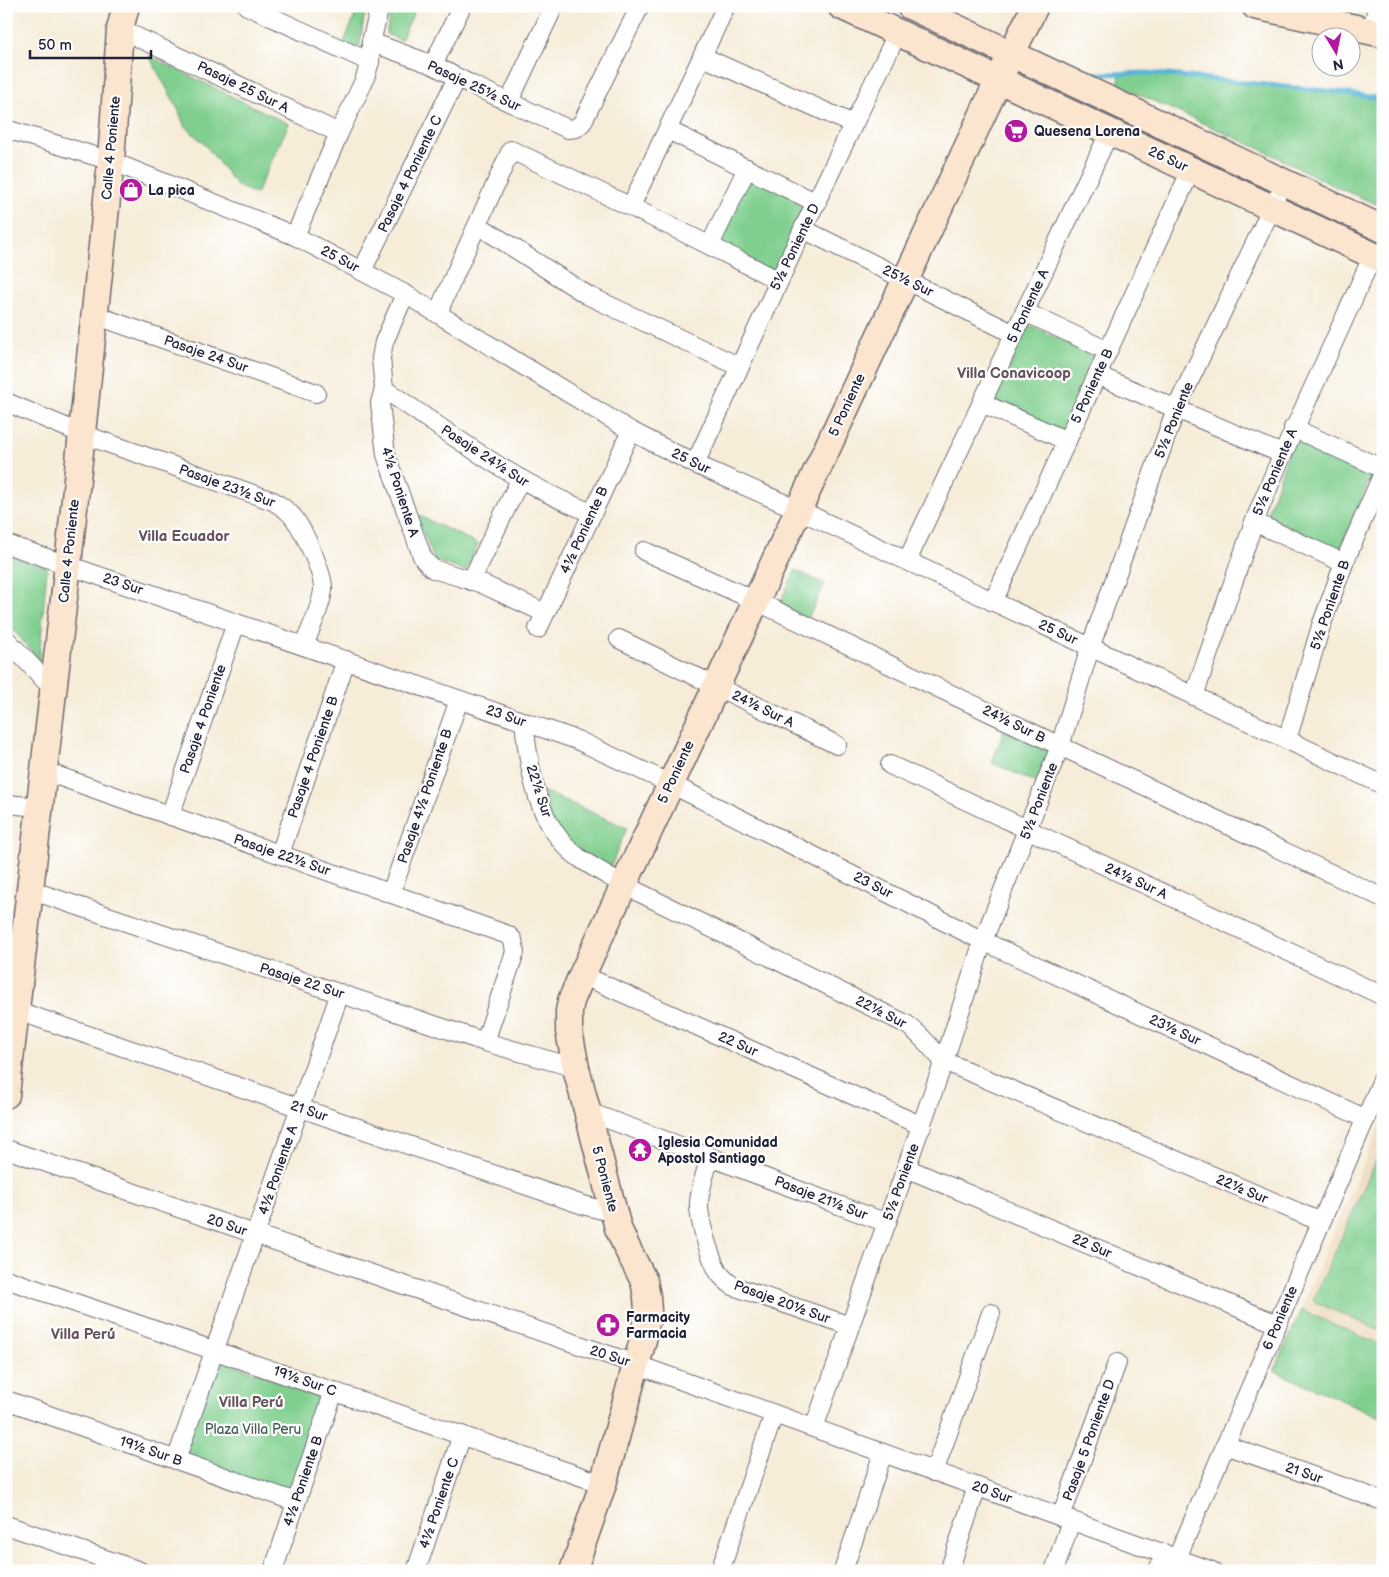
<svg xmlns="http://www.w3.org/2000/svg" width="1389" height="1577" font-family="'Balsamiq Sans',sans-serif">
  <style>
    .built { fill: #ecd7ba }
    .green { fill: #80cf8e; stroke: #517864 }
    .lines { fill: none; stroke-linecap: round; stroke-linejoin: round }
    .stream { stroke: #58b5d6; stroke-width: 5 }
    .street-casing { stroke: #6c6972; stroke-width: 20 }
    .secondary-casing { stroke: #6c6972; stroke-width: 29 }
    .street { stroke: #fff; stroke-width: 18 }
    .secondary { stroke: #fce5cf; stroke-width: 26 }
    .labels { text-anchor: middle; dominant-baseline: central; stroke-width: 4.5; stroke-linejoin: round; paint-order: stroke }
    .street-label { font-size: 14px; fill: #22223b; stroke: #fff }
    .poi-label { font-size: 14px; font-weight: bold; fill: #22223b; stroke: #fff; text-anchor: start }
    .park-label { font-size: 14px; fill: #435f58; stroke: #fff }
    .neighbourhood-label { font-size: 15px; font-weight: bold; fill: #66555d; stroke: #fff }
  </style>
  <rect width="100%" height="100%" fill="#fff"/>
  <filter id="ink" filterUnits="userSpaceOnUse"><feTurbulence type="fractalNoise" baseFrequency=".02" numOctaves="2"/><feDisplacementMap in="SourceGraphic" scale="10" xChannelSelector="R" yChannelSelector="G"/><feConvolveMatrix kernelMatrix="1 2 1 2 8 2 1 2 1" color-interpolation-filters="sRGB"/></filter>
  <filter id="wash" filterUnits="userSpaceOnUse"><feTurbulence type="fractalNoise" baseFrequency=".0096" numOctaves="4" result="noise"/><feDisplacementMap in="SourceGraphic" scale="20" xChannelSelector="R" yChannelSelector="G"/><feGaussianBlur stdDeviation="1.12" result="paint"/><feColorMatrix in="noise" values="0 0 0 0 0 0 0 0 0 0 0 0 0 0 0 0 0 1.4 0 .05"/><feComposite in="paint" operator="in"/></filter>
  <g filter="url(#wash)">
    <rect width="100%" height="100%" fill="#f6ecd8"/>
    <path class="built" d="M 1383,1118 L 1383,1418 L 1274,1371 Z"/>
    <g class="green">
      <path d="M 359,6 L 366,6 L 359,49 L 344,42 Z"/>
      <path d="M 392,6 L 416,8 L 401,40 L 386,34 Z"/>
      <path d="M 149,56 L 289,124 L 256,194 L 237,186 L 206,146 L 184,125 L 178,109 Z"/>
      <path d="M 1121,73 L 1149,73 L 1217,79 L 1383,99 L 1383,207 L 1334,186 L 1267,152 L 1118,85 L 1120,76 L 1119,75 Z"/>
      <path d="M 749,173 L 811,204 L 779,275 L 714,244 Z"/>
      <path d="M 1027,324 L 1098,357 L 1062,434 L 993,400 Z"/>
      <path d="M 1293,440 L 1372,474 L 1339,552 L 1265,519 Z"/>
      <path d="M 416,514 L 478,544 L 466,572 L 434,560 Z"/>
      <path d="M 6,555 L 47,567 L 39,661 L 6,621 Z"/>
      <path d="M 795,570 L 825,584 L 807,620 L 778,607 Z"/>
      <path d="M 1005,727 L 1051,751 L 1037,783 L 992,763 Z"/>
      <path d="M 543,791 L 627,828 L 610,868 L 579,852 L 553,828 Z"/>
      <path d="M 1383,1145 L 1383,1332 L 1313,1301 Z"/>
      <path d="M 1301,1310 L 1383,1346 L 1383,1418 L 1274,1371 Z"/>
      <path d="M 214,1358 L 329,1397 L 293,1500 L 178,1461 Z"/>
    </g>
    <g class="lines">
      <path class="stream" d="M 1065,65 L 1094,74 L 1149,73 L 1337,92 L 1383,99"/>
    </g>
  </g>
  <g filter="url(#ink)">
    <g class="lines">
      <g class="street-casing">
        <g id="street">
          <path d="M 247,6 L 370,62"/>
          <path d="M 120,29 L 339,133"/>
          <path d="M 1372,32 L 1377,6"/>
          <path d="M 371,42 L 433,65 L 472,85 L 568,129 L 576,128 L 582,123 L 640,6"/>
          <path d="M 703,57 L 853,124"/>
          <path d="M 433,65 L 462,6"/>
          <path d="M 509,102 L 554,6"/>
          <path d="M 6,129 L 111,161 L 295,236 L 405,294 L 631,431 L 695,464 L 799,510 L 1383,785"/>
          <path d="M 668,130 L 817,203"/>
          <path d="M 631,206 L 726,6"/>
          <path d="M 478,225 L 587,295 L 740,367"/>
          <path d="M 803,229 L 1014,334"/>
          <path d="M 295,236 L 339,133 L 364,81 L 370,62 L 371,42 L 380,6"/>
          <path d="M 710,245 L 747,168"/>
          <path d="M 362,271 L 457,78"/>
          <path d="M 405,294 L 384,342 L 381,358 L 384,389 L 380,403 L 386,455 L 422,556 L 425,561 L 433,569 L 480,583 L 545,613"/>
          <path d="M 1025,312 L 1108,351"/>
          <path d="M 439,314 L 442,303 L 511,150 C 601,192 691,235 779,281"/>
          <path d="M 95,315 L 316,393"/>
          <path d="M 1097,375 L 1282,454"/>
          <path d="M 384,389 C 451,434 516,484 592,513"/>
          <path d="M 6,402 L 82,434 L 273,501 C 281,506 288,510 294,518 C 304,531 324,574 323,590 C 321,608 310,629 304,646"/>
          <path d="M 982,403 L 1067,441"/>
          <path d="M 1293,428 L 1383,469"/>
          <path d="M 695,464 L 803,229 L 898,32"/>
          <path d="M 1254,522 L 1344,563"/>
          <path d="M 6,544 L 577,740 L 671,784 L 983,941 L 1366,1119"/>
          <path d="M 644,551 L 756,601 L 1060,746 L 1383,898"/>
          <path d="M 907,561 L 1110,131"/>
          <path d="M 471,581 L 520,480"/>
          <path d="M 993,602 L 1191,170"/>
          <path d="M 538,629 L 631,431"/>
          <path d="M 6,639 L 53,689"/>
          <path d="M 619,639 L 837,745"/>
          <path d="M 1194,696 L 1254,522 L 1274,474 L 1373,255"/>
          <path d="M 524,722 C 529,770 537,826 578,857 C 592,867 609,876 624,885 L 906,1024 C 921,1034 931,1049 944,1061 L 1321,1222"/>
          <path d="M 1287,740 L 1321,626 L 1344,563 L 1383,473"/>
          <path d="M 890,765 L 1383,996"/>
          <path d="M 44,771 L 508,935 L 513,940 L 515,952 L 485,1042"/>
          <path d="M 6,804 L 39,807"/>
          <path d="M 170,816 L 236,623"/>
          <path d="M 280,854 L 346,660"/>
          <path d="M 30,890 L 485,1042 L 576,1068"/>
          <path d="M 391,893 L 459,700"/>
          <path d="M 582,975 L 922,1126"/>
          <path d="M 9,1004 L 15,1010 L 583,1205 L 602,1210 L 614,1210"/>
          <path d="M 586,1111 L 887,1223"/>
          <path d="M 6,1149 L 635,1364 L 1212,1571"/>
          <path d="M 710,1157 C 706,1171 700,1187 699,1202 C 698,1219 710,1258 719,1273 C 723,1278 727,1282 733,1286 L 850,1326"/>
          <path d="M 906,1168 L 1277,1324"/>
          <path d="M 6,1279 L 603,1484"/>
          <path d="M 6,1400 L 296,1502"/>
          <path d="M 814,1428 L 944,1061 L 983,941 L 1060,746 L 1090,648 L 1176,409 L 1276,199"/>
          <path d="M 1225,1445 L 1383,1501"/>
          <path d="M 176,1460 L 340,993"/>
          <path d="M 934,1472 L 991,1313"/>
          <path d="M 1061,1517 L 1117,1363"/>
          <path d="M 6,1525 L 140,1571"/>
          <path d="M 1177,1558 L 1383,1078"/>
          <path d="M 273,1571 L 334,1391"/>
          <path d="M 416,1571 L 462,1435"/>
          <path d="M 720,1571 L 774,1414"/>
          <path d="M 843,1571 L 883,1453"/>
          <path d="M 949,1571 L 977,1487"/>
          <path d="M 1054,1571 L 1071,1521"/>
          <path d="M 1158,1571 L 1164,1553"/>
        </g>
      </g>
      <g class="secondary-casing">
        <g id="secondary">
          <path d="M 841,6 L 1383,260"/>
          <path d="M 910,6 L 1383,229"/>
          <path d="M 1255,6 L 1383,34"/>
          <path d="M 6,1095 L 68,564 L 111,161 L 120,29 L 126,6"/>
          <path d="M 573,1571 L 603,1484 L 643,1340 L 648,1311 L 647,1297 L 644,1281 L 627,1248 L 618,1228 L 576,1068 L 569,1031 L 569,1011 L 571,1001 L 582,975 L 999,79 L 1035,6"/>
        </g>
      </g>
      <use href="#street" class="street"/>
      <use href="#secondary" class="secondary"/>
    </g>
  </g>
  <defs>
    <g id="supermarket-disc" transform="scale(1.25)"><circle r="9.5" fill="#b5179e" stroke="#fff"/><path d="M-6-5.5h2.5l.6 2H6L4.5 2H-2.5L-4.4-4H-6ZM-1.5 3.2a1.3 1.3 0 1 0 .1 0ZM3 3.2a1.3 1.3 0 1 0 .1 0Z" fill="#fff"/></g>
    <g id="shop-disc" transform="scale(1.25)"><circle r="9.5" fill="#b5179e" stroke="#fff"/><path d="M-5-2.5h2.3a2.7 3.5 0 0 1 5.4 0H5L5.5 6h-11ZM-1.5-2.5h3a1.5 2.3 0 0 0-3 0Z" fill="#fff"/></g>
    <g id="temple-disc" transform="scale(1.25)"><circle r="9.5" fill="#b5179e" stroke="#fff"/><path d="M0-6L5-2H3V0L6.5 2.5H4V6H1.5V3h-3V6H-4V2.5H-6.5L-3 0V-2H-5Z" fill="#fff"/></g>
    <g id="pharmacy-disc" transform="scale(1.25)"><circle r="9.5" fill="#b5179e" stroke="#fff"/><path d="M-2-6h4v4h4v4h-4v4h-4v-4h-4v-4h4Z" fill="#fff"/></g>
  </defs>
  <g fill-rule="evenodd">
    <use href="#supermarket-disc" x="1016" y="131"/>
    <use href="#shop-disc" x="131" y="190"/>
    <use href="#temple-disc" x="640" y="1150"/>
    <use href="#pharmacy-disc" x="608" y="1325"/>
  </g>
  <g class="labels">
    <g class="street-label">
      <text transform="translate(474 86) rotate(25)">Pasaje 25½ Sur</text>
      <text transform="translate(243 87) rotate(26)">Pasaje 25 Sur A</text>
      <text transform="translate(111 148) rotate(-85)">Calle 4 Poniente</text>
      <text transform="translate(1168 159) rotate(25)">26 Sur</text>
      <text transform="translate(410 174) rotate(-64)">Pasaje 4 Poniente C</text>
      <text transform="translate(795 247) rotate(-64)">5½ Poniente D</text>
      <text transform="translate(340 259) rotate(28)">25 Sur</text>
      <text transform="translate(908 281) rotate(26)">25½ Sur</text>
      <text transform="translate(1028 306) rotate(-65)">5 Poniente A</text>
      <text transform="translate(206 354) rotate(19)">Pasaje 24 Sur</text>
      <text transform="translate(1092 386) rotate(-65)">5 Poniente B</text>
      <text transform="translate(847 405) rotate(-65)">5 Poniente</text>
      <text transform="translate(1174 420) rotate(-68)">5½ Poniente</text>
      <text transform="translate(485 456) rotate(33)">Pasaje 24½ Sur</text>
      <text transform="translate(691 461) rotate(26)">25 Sur</text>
      <text transform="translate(1275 472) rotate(-67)">5½ Poniente A</text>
      <text transform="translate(227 486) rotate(20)">Pasaje 23½ Sur</text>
      <text transform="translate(400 492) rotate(72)">4½ Poniente A</text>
      <text transform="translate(584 530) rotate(-65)">4½ Poniente B</text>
      <text transform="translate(69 551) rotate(-84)">Calle 4 Poniente</text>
      <text transform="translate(123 584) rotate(19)">23 Sur</text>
      <text transform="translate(1330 605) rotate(-71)">5½ Poniente B</text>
      <text transform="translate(1058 632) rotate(25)">25 Sur</text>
      <text transform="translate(763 709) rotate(26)">24½ Sur A</text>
      <text transform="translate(506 716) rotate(19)">23 Sur</text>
      <text transform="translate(203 719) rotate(-71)">Pasaje 4 Poniente</text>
      <text transform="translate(1014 724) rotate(26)">24½ Sur B</text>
      <text transform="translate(313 757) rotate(-71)">Pasaje 4 Poniente B</text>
      <text transform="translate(676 772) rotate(-65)">5 Poniente</text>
      <text transform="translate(539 791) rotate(72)">22½ Sur</text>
      <text transform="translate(425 796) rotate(-71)">Pasaje 4½ Poniente B</text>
      <text transform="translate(1039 801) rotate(-69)">5½ Poniente</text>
      <text transform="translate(282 855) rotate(19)">Pasaje 22½ Sur</text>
      <text transform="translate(1136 881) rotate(25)">24½ Sur A</text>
      <text transform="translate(873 885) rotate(27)">23 Sur</text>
      <text transform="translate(302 981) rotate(18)">Pasaje 22 Sur</text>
      <text transform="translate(881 1012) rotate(27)">22½ Sur</text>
      <text transform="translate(1175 1030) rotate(25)">23½ Sur</text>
      <text transform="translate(738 1044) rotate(24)">22 Sur</text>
      <text transform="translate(309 1111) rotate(19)">21 Sur</text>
      <text transform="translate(278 1170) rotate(-71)">4½ Poniente A</text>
      <text transform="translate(605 1179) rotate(75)">5 Poniente</text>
      <text transform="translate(901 1182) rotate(-70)">5½ Poniente</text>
      <text transform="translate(1242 1189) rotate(23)">22½ Sur</text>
      <text transform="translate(821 1198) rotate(21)">Pasaje 21½ Sur</text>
      <text transform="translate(227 1225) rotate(19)">20 Sur</text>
      <text transform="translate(1092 1246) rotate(23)">22 Sur</text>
      <text transform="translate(782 1302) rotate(20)">Pasaje 20½ Sur</text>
      <text transform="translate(1280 1318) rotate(-67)">6 Poniente</text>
      <text transform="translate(610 1356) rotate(18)">20 Sur</text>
      <text transform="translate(305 1381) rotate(19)">19½ Sur C</text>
      <text transform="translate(1089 1440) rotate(-70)">Pasaje 5 Poniente D</text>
      <text transform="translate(151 1451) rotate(19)">19½ Sur B</text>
      <text transform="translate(1304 1473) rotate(19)">21 Sur</text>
      <text transform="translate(303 1481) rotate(-71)">4½ Poniente B</text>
      <text transform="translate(992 1492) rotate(20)">20 Sur</text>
      <text transform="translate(439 1503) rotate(-71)">4½ Poniente C</text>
    </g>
    <g class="poi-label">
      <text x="1034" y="131">Quesena Lorena</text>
      <text x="148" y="190">La pica</text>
      <text x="658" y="1142">Iglesia Comunidad<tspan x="658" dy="16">Apostol Santiago</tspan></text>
      <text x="626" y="1317">Farmacity<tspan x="626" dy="16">Farmacia</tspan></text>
    </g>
    <g class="park-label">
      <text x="253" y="1429">Plaza Villa Peru</text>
    </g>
    <g class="neighbourhood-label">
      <text x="1014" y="373">Villa Conavicoop</text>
      <text x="184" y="536">Villa Ecuador</text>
      <text x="83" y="1334">Villa Perú</text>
      <text x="251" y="1402">Villa Perú</text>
    </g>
  </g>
  <rect width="1389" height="1577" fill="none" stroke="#fff" stroke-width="25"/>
  <g transform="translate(1336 52) rotate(170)"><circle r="24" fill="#ffffff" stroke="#a7a7b1"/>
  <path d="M0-4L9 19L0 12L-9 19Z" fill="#b5179e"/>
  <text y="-8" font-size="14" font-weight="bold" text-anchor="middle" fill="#22223b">N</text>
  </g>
  <path d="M30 50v8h121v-8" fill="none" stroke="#22223b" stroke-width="2.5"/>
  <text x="38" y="50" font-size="15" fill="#22223b" stroke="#ffffff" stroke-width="4" paint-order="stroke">50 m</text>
</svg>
